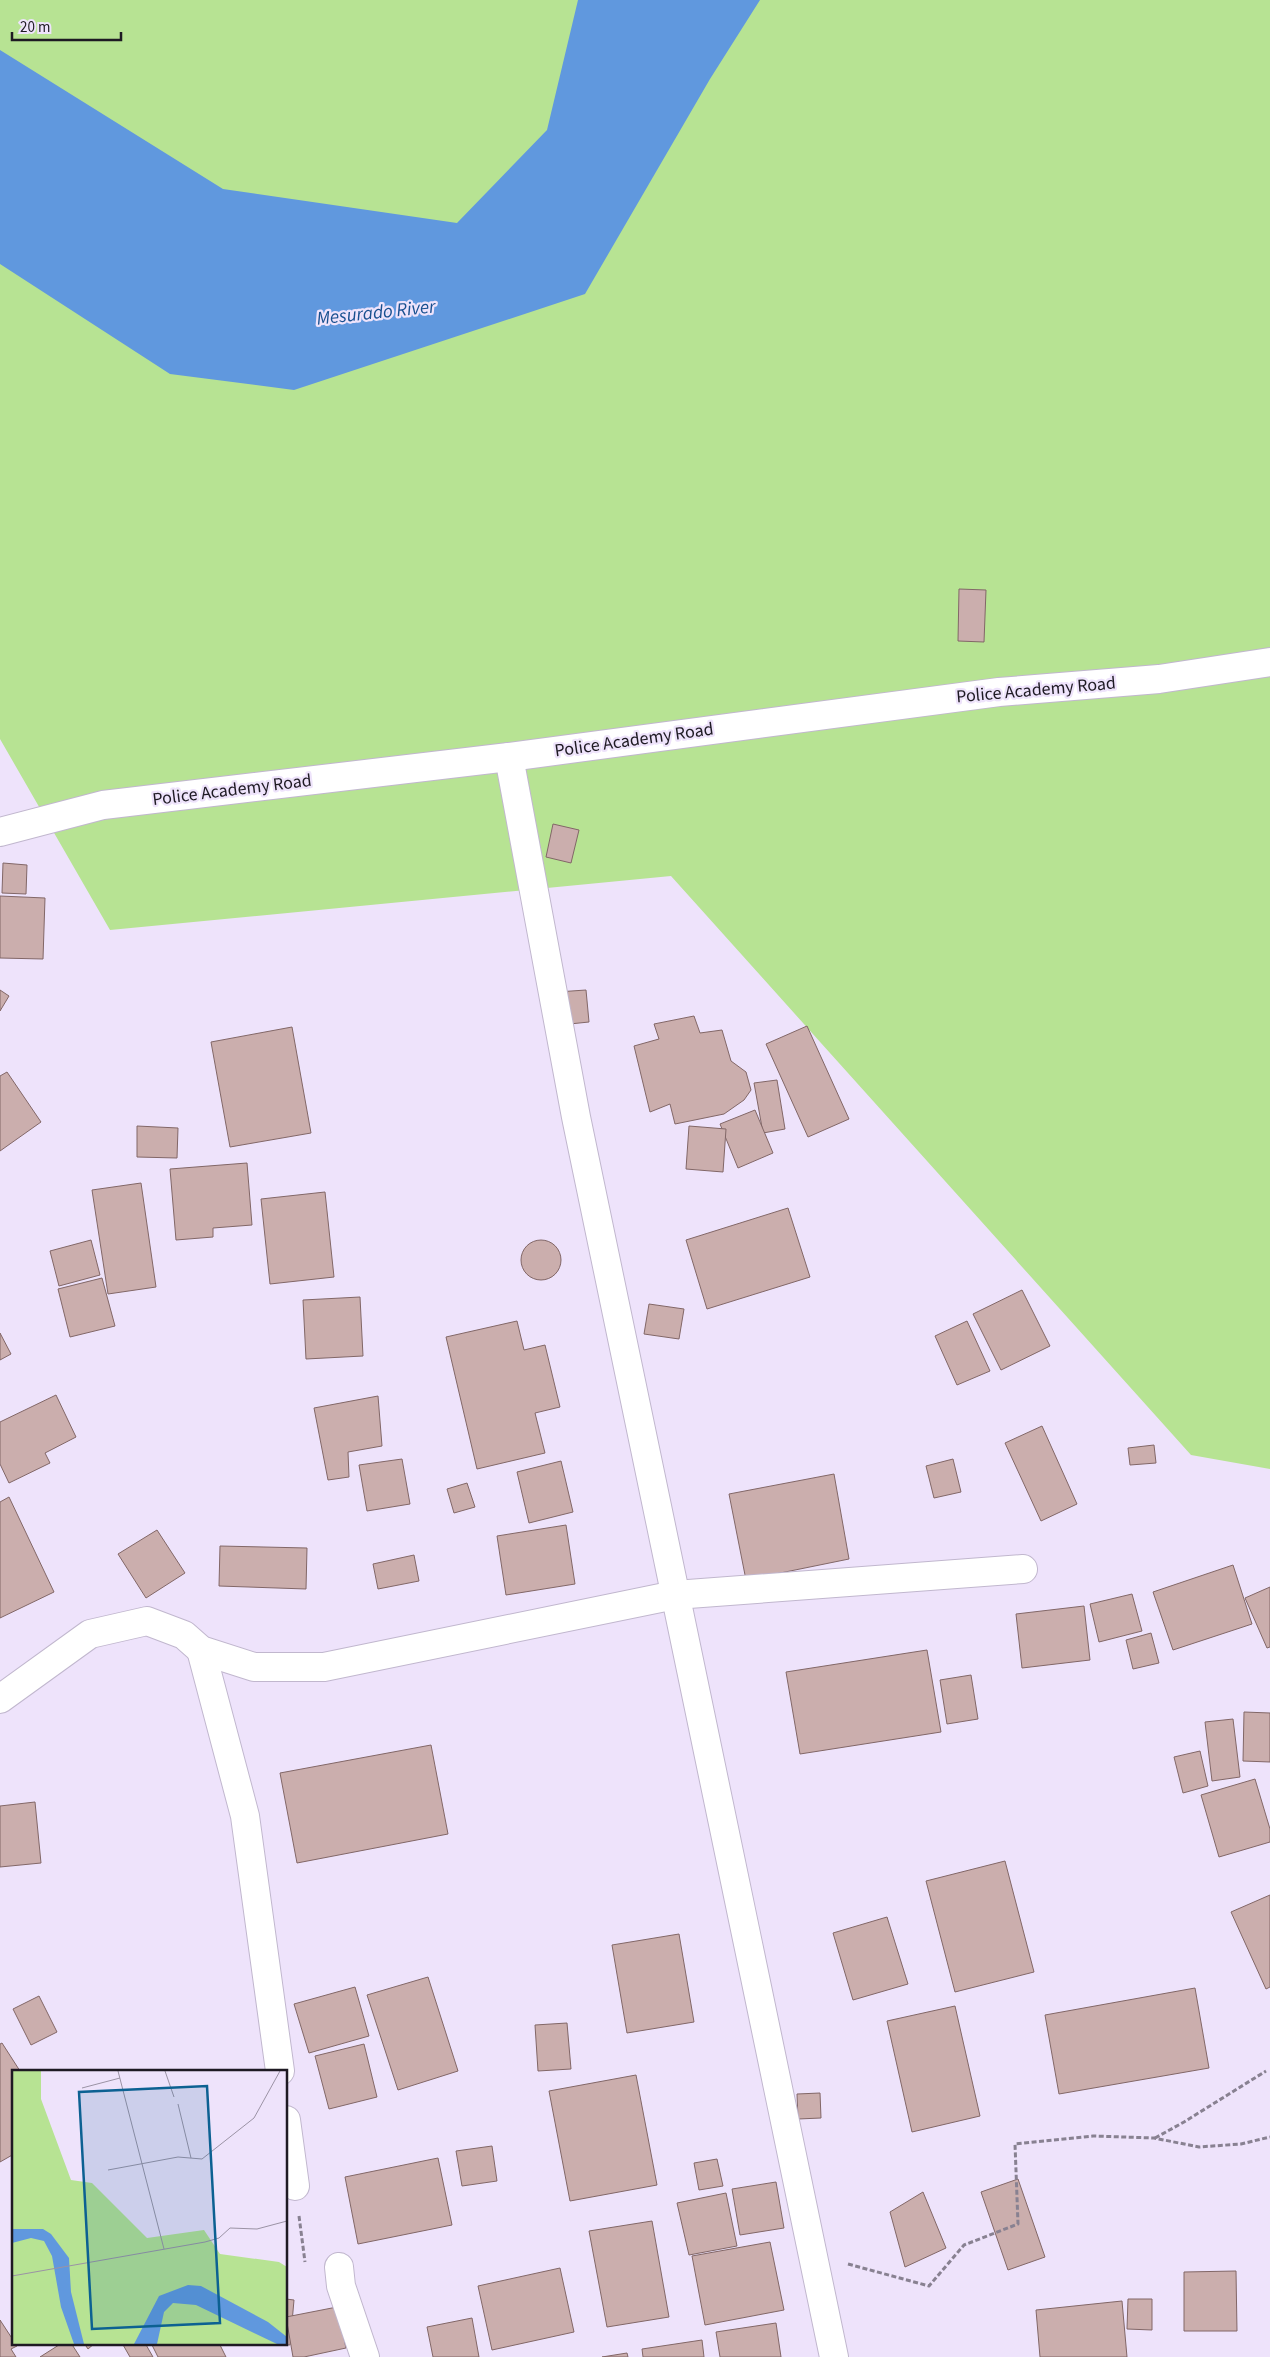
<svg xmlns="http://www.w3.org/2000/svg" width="1270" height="2357" font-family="'Source Sans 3',sans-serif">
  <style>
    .green { fill: #b7e393 }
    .water { fill: #6098de }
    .building { fill: #cbaead; stroke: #826767 }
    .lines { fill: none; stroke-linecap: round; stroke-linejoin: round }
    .minor-casing { stroke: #c1b7ce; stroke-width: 30 }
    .path { stroke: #888191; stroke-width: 3; stroke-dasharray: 5 2.5; stroke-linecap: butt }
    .minor { stroke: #fff; stroke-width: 28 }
    .labels { text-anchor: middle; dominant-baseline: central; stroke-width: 4.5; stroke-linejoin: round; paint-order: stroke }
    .street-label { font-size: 18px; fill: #1e1a23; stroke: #eee3fb }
    .water-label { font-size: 19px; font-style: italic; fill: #185090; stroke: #eee3fb }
    .inset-road { fill: none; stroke: #9b93a5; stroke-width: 1 }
    .view { fill: #0c6192; fill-opacity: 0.15; stroke: #0c6192; stroke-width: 2.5 }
    .inset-edge { fill: none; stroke: #1e1a23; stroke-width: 2.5 }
  </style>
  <rect width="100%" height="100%" fill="#eee3fb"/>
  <path class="green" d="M 0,0 L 1270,0 L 1270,1469 L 1191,1455 L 671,876 L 110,930 L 0,739 Z"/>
  <path class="water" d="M 578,0 L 760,0 L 710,79 L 585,294 L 294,390 L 170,374 L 0,264 L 0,50 L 223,189 L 457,223 L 547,130 Z"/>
  <g class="building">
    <path d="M 959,589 L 986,590 L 984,642 L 958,641 Z"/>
    <path d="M 553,824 L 579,830 L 571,863 L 546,857 Z"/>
    <path d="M 3,863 L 27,865 L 26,894 L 2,893 Z"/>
    <path d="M 0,896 L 45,898 L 43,959 L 0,958 Z"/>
    <path d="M 0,990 L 9,996 L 0,1011 Z"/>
    <path d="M 586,990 L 589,1022 L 560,1025 L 557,992 Z"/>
    <path d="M 694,1016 L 700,1033 L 722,1030 L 731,1061 L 746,1072 L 751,1090 L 744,1100 L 724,1114 L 675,1124 L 670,1104 L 650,1112 L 634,1046 L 659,1039 L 654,1024 Z"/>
    <path d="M 807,1026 L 849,1119 L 808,1137 L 766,1044 Z"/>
    <path d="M 292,1027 L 311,1133 L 230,1147 L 211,1042 Z"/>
    <path d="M 7,1072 L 41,1122 L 0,1151 L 0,1076 Z"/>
    <path d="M 777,1080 L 785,1129 L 763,1133 L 754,1083 Z"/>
    <path d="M 755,1110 L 773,1153 L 738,1168 L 720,1124 Z"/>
    <path d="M 137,1126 L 178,1128 L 177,1158 L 137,1157 Z"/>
    <path d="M 689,1126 L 726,1129 L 723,1172 L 686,1169 Z"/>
    <path d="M 247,1163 L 252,1225 L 213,1228 L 213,1237 L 176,1240 L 170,1169 Z"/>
    <path d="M 141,1183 L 156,1287 L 108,1294 L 92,1190 Z"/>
    <path d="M 325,1192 L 334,1277 L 270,1284 L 261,1199 Z"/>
    <path d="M 788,1208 L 810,1277 L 707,1309 L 686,1240 Z"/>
    <circle cx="541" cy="1260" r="20"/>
    <path d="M 91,1240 L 100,1275 L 59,1286 L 50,1251 Z"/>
    <path d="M 102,1278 L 115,1326 L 70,1337 L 58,1289 Z"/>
    <path d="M 1022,1290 L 1050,1346 L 1001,1370 L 973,1314 Z"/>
    <path d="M 360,1297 L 363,1356 L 306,1359 L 303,1300 Z"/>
    <path d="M 649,1304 L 684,1309 L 679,1339 L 644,1334 Z"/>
    <path d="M 517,1321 L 524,1350 L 545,1345 L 560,1407 L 535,1413 L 545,1453 L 477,1469 L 446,1337 Z"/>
    <path d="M 967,1321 L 990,1371 L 957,1385 L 935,1336 Z"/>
    <path d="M 0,1333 L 11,1354 L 0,1360 Z"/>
    <path d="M 56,1395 L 76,1437 L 45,1453 L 50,1463 L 9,1483 L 0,1464 L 0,1422 Z"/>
    <path d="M 378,1396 L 382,1446 L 348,1452 L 349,1477 L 328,1480 L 314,1408 Z"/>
    <path d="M 1042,1426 L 1077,1504 L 1041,1521 L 1005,1443 Z"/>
    <path d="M 1154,1445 L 1156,1463 L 1130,1465 L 1128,1448 Z"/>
    <path d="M 402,1459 L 410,1504 L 367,1511 L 359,1465 Z"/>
    <path d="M 953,1459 L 961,1492 L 934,1498 L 926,1466 Z"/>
    <path d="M 561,1461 L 573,1512 L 529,1523 L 517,1472 Z"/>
    <path d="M 834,1474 L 849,1559 L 746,1580 L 729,1494 Z"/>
    <path d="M 467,1483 L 475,1507 L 454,1513 L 447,1489 Z"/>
    <path d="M 9,1497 L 54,1592 L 0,1618 L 0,1502 Z"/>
    <path d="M 566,1525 L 575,1584 L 506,1595 L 497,1536 Z"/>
    <path d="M 157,1530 L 185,1573 L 146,1598 L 118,1554 Z"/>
    <path d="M 220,1546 L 307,1548 L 306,1589 L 219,1586 Z"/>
    <path d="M 414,1555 L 419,1581 L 378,1589 L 373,1564 Z"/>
    <path d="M 1233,1565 L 1252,1624 L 1173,1650 L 1153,1592 Z"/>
    <path d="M 1270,1587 L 1270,1647 L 1267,1648 L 1245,1598 Z"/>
    <path d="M 1132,1594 L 1142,1631 L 1099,1642 L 1090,1604 Z"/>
    <path d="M 1084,1606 L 1090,1660 L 1022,1668 L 1016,1614 Z"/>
    <path d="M 1151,1633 L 1159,1663 L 1133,1669 L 1126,1640 Z"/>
    <path d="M 927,1650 L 941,1732 L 800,1754 L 786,1672 Z"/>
    <path d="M 971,1675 L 978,1719 L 947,1724 L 940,1680 Z"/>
    <path d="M 1244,1712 L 1270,1713 L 1270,1762 L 1243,1761 Z"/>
    <path d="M 1233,1719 L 1240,1777 L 1212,1781 L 1205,1722 Z"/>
    <path d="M 431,1745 L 448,1834 L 297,1863 L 280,1773 Z"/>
    <path d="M 1200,1751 L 1208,1786 L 1183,1793 L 1174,1757 Z"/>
    <path d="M 1255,1779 L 1270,1829 L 1270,1842 L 1219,1857 L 1201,1795 Z"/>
    <path d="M 35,1802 L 41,1863 L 0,1867 L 0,1806 Z"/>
    <path d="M 1005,1861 L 1034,1972 L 955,1992 L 926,1881 Z"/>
    <path d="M 1270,1895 L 1270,1987 L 1266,1989 L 1231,1912 Z"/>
    <path d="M 887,1917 L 908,1984 L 853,2000 L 833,1933 Z"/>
    <path d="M 679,1934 L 694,2022 L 627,2033 L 612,1945 Z"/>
    <path d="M 428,1977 L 458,2071 L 398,2090 L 367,1995 Z"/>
    <path d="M 355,1987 L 369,2036 L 309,2053 L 294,2004 Z"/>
    <path d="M 1195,1988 L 1209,2068 L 1059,2094 L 1045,2015 Z"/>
    <path d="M 39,1996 L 57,2032 L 31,2045 L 13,2009 Z"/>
    <path d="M 955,2006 L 980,2116 L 912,2132 L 887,2021 Z"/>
    <path d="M 567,2023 L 571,2069 L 538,2071 L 535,2025 Z"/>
    <path d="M 2,2043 L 20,2071 L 14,2071 L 14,2154 L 0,2162 L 0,2044 Z"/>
    <path d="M 364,2044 L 377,2097 L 329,2109 L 315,2056 Z"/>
    <path d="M 636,2075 L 657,2185 L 570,2201 L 549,2091 Z"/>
    <path d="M 820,2093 L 821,2118 L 798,2119 L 797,2094 Z"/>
    <path d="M 492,2146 L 497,2181 L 462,2186 L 456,2151 Z"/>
    <path d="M 438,2158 L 452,2225 L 358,2244 L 345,2177 Z"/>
    <path d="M 717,2159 L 723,2186 L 699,2190 L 694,2163 Z"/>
    <path d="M 1018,2179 L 1045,2257 L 1008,2270 L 981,2192 Z"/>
    <path d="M 776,2182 L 784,2228 L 740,2235 L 732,2189 Z"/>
    <path d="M 923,2192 L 946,2248 L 905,2267 L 890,2212 Z"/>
    <path d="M 726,2193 L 737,2246 L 689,2255 L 677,2203 Z"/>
    <path d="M 652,2221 L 669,2317 L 607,2327 L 589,2231 Z"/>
    <path d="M 770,2242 L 784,2310 L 705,2325 L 692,2256 Z"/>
    <path d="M 560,2268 L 574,2332 L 492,2350 L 478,2286 Z"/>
    <path d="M 1236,2271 L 1237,2331 L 1184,2331 L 1184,2272 Z"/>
    <path d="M 286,2299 L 294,2300 L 290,2345 L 265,2343 L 286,2343 Z"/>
    <path d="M 1128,2299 L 1152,2299 L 1152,2330 L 1127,2329 Z"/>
    <path d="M 1122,2301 L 1127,2357 L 1040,2357 L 1036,2310 Z"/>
    <path d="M 337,2307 L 346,2348 L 304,2357 L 293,2357 L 286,2317 Z"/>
    <path d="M 472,2318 L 479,2357 L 433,2357 L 427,2327 Z"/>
    <path d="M 0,2320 L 17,2346 L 11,2349 L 16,2357 L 0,2357 Z"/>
    <path d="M 776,2323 L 781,2357 L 720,2357 L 716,2332 Z"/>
    <path d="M 702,2340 L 704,2357 L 643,2357 L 642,2349 Z"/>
    <path d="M 62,2343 L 71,2343 L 80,2357 L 40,2357 Z"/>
    <path d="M 84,2343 L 95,2343 L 88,2349 Z"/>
    <path d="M 122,2343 L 145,2343 L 153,2357 L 130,2357 Z"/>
    <path d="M 151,2343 L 219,2343 L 226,2357 L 158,2357 Z"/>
    <path d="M 627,2353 L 628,2357 L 602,2357 Z"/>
  </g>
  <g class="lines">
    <g class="minor-casing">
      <g id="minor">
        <path d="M 509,757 L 576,1117 L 834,2357"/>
        <path d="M 0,832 L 103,805 L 509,757 L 999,692 L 1159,679 L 1270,662"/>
        <path d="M 201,1650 L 245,1816 L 280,2071"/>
        <path d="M 0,1699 L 90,1634 L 147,1621 L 184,1635 L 201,1650 L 254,1667 L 324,1667 L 675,1595 L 1023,1569"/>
        <path d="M 286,2120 L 295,2186"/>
        <path d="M 339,2267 L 341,2286 L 365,2357"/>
      </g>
    </g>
    <g class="path">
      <path d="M 1155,2138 L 1184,2122 L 1266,2071"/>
      <path d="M 299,2216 L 305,2262"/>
      <path d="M 848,2264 L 929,2286 L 964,2245 L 1018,2224 L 1015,2144 L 1093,2136 L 1154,2138 L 1199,2147 L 1241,2144 L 1270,2137"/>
    </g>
    <use href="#minor" class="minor"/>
  </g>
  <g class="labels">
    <g class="street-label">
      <text transform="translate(1036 690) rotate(-5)">Police Academy Road</text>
      <text transform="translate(634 740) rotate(-8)">Police Academy Road</text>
      <text transform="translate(232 790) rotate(-7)">Police Academy Road</text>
    </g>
    <g class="water-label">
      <text transform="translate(376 313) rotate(-6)">Mesurado River</text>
    </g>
  </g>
  <g transform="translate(12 2070)">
    <rect width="275" height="275" fill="#eee3fb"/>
    <path d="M 0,1 L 29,1 L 29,29 L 59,110 L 80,113 L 135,168 L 192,160 L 208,184 L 267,192 L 275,197 L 275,274 L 0,274 Z" fill="#b7e393"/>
    <path d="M 0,159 L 31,159 L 39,164 L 57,188 L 59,222 L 72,274 L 62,274 L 49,237 L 40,186 L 32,171 L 19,168 L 0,173 ZM 176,215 L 189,216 L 256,252 L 275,267 L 275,274 L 265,274 L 184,235 L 161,233 L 152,242 L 145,274 L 122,274 L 147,226 Z" fill="#6098de"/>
    <path class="inset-road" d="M 106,1 L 152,179M 153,1 L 162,27M 70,18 L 108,8M 166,34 L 179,88M 96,100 L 166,87 L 190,89 L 242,48 L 268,1M 0,206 L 193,172 L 207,168 L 218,158 L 245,159 L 275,151"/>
    <path class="view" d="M 195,16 L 208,253 L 80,259 L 67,22 Z"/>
    <rect width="275" height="275" class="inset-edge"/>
  </g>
  <path d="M12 32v8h109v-8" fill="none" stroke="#1e1a23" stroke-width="2.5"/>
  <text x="20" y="32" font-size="15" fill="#1e1a23" stroke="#eee3fb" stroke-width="4" paint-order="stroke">20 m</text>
</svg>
